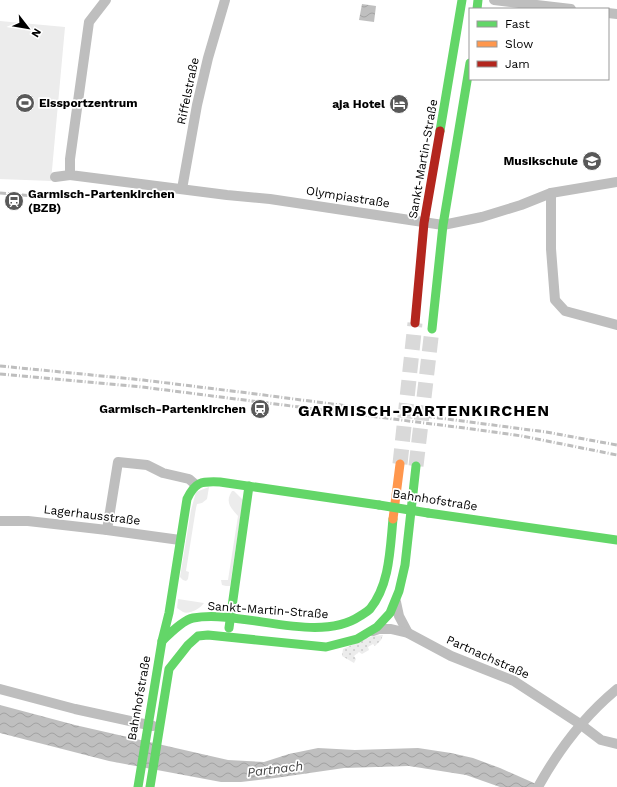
<svg xmlns="http://www.w3.org/2000/svg" width="617" height="787" font-family="'Work Sans',sans-serif">
  <style>
    .grass { fill: #ececec }
    .park { fill: url(#park-dots) }
    .water { fill: url(#water-waves) }
    .lines { fill: none; stroke-linecap: round; stroke-linejoin: round }
    .secondary-tunnel { stroke: #d9d9d9; stroke-width: 15; stroke-dasharray: 15 8; stroke-linecap: butt }
    .street { stroke: #bebebe; stroke-width: 10 }
    .fast { stroke: #63d668; stroke-width: 9 }
    .slow { stroke: #ff974d; stroke-width: 9 }
    .jam { stroke: #b3261e; stroke-width: 9 }
    .rail { stroke: #bebebe; stroke-width: 3; stroke-dasharray: 6 2 1 2; stroke-linecap: butt }
    .fast-bridge { stroke: #63d668; stroke-width: 9 }
    .labels { text-anchor: middle; dominant-baseline: central; stroke-width: 3.5; stroke-linejoin: round; paint-order: stroke }
    .street-label { font-size: 12px; fill: #000; stroke: #fff }
    .poi-label { font-size: 12px; font-weight: bold; fill: #000; stroke: #fff; text-anchor: end }
    .water-label { font-size: 13px; font-style: italic; fill: #444; stroke: #fff }
    .district-label { font-size: 16px; font-weight: bold; letter-spacing: 1px; fill: #000; stroke: #fff }
  </style>
  <defs>
    <pattern id="park-dots" width="8" height="8" patternUnits="userSpaceOnUse"><rect width="8" height="8" fill="#ececec"/><path d="M2 2h.1M6 6h.1" fill="none" stroke="#c9c9c9" stroke-width="1.8" stroke-linecap="round"/></pattern>
    <pattern id="water-waves" width="16" height="10" patternUnits="userSpaceOnUse"><rect width="16" height="10" fill="#bfbfbf"/><path d="M0 5q4-4 8 0t8 0" fill="none" stroke="#a2a2a2"/></pattern>
  </defs>
  <rect width="100%" height="100%" fill="#fff"/>
  <g class="grass">
    <path d="M 0,21 L 65,27 L 51,181 L 0,179 Z"/>
    <path d="M 209,487 L 207,499 L 202,503 L 197,504 L 196,508 L 186,571 L 189,572 L 188,579 L 186,581 L 183,580 L 180,577 L 191,510 L 196,492 Z"/>
    <path d="M 232,491 L 234,491 L 243,500 L 230,586 L 226,586 L 222,585 L 221,580 L 228,580 L 238,516 C 230,507 225,502 232,491 Z"/>
    <path d="M 178,599 L 204,603 C 201,608 189,615 183,612 C 181,611 179,609 177,608 Z"/>
  </g>
  <path class="park" d="M 383,635 L 381,640 L 375,646 L 373,644 L 368,647 L 369,650 L 362,654 L 359,652 L 354,656 L 356,659 L 354,663 L 342,656 L 343,649 L 372,636 Z"/>
  <g class="water">
    <path d="M 362,4 L 376,6 L 374,22 L 359,20 Z"/>
    <path d="M 0,705 L 75,725 L 228,760 L 264,762 L 289,754 L 318,748 L 355,750 L 418,748 L 451,753 L 473,758 L 500,768 L 543,787 L 500,787 L 466,775 L 409,766 L 344,768 L 275,778 L 241,782 L 221,782 L 109,761 L 0,733 Z"/>
  </g>
  <g class="lines">
    <g class="secondary-tunnel">
      <path d="M 400,464 L 415,323"/>
      <path d="M 416,466 L 432,329"/>
    </g>
    <g class="street">
      <path d="M 106,0 L 89,22 L 70,159 L 70,175 L 227,195 L 270,199 L 443,225 L 482,217 L 521,205 L 551,193 L 617,182"/>
      <path d="M 494,0 L 571,9"/>
      <path d="M 608,13 L 617,14"/>
      <path d="M 55,177 L 70,175"/>
      <path d="M 182,189 L 197,105 L 208,58 L 225,0"/>
      <path d="M 551,193 L 551,249 L 555,300 L 565,311 L 617,325"/>
      <path d="M 0,521 L 28,521 L 107,530 L 180,540"/>
      <path d="M 107,530 L 118,462 L 147,465 L 163,473 L 189,479 L 196,485"/>
      <path d="M 396,602 L 399,616 L 408,633"/>
      <path d="M 373,631 L 379,629 L 391,629 L 408,633 L 451,656 L 514,681 L 580,724 L 601,740 L 617,744"/>
      <path d="M 0,689 L 75,709 L 153,726"/>
      <path d="M 538,787 C 559,749 583,717 617,689"/>
    </g>
    <g class="fast">
      <path d="M 477,9 L 478,0"/>
      <path d="M 440,131 L 462,0"/>
      <path d="M 432,329 L 443,225 L 470,63"/>
      <path d="M 428,513 L 617,540"/>
      <path d="M 229,628 L 249,486"/>
      <path d="M 162,641 C 169,634 183,620 193,618 C 242,609 317,645 360,616 C 363,614 367,612 370,609 C 390,584 390,549 393,519"/>
      <path d="M 138,787 L 162,641 L 169,613 L 187,499 C 195,482 201,481 220,482 L 379,505"/>
      <path d="M 150,787 L 169,669 L 188,645 L 198,636 L 208,635 L 326,647 L 357,639 L 377,627 L 390,613 L 399,591 L 405,565 L 416,466"/>
    </g>
    <path class="slow" d="M 393,519 L 400,464"/>
    <path class="jam" d="M 415,323 L 424,223 L 440,131"/>
    <g class="rail">
      <path d="M 0,193 L 46,197"/>
      <path d="M 0,366 L 143,380 L 256,394 L 546,432 L 617,445"/>
      <path d="M 0,374 L 142,387 L 472,429 L 522,436 L 617,455"/>
    </g>
    <path class="fast-bridge" d="M 379,505 L 428,513"/>
  </g>
  <defs>
    <g id="stadium-disc" transform="scale(1)"><circle r="9.5" fill="#595959" stroke="#fff"/><path d="M0-5a6.5 5 0 1 0 0 10a6.5 5 0 1 0 0-10ZM-3.5-1.8h7v3.6h-7Z" fill="#fff"/></g>
    <g id="hotel-disc" transform="scale(1)"><circle r="9.5" fill="#595959" stroke="#fff"/><path d="M-6-4.5h1.5V1H6V5H4.5V3h-9V5H-6ZM-4 0a1.8 1.8 0 1 1 3.6 0ZM.5 0V-2.5h3Q6-2.5 6 0Z" fill="#fff"/></g>
    <g id="school-disc" transform="scale(1)"><circle r="9.5" fill="#595959" stroke="#fff"/><path d="M0-5L7-2L0 1L-7-2ZM-4 1L0 2.5L4 1V4Q0 6-4 4Z" fill="#fff"/></g>
    <g id="station-disc" transform="scale(1)"><circle r="9.5" fill="#595959" stroke="#fff"/><path d="M-3-6H3Q5-6 5-4V2Q5 4 3 4L4.5 6H3L1.5 4h-3L-3 6H-4.5L-3 4Q-5 4-5 2V-4Q-5-6-3-6ZM-3.5-4v3h7v-3ZM-3.5 1v1.5H-2V1ZM2 1v1.5H3.5V1Z" fill="#fff"/></g>
  </defs>
  <g fill-rule="evenodd">
    <use href="#stadium-disc" x="25" y="103"/>
    <use href="#hotel-disc" x="399" y="104"/>
    <use href="#school-disc" x="592" y="161"/>
    <use href="#station-disc" x="14" y="201"/>
    <use href="#station-disc" x="260" y="409"/>
  </g>
  <g class="labels">
    <g class="street-label">
      <text transform="translate(188 91) rotate(-78)">Riffelstraße</text>
      <text transform="translate(423 159) rotate(-80)">Sankt-Martin-Straße</text>
      <text transform="translate(348 197) rotate(9)">Olympiastraße</text>
      <text transform="translate(435 500) rotate(9)">Bahnhofstraße</text>
      <text transform="translate(92 515) rotate(7)">Lagerhausstraße</text>
      <text transform="translate(268 610) rotate(4)">Sankt-Martin-Straße</text>
      <text transform="translate(488 657) rotate(24)">Partnachstraße</text>
      <text transform="translate(139 698) rotate(-80)">Bahnhofstraße</text>
    </g>
    <g class="poi-label">
      <text x="39" y="103" text-anchor="start">Eissportzentrum</text>
      <text x="385" y="104">aja Hotel</text>
      <text x="578" y="161">Musikschule</text>
      <text x="28" y="194" text-anchor="start">Garmisch-Partenkirchen<tspan x="28" dy="14">(BZB)</tspan></text>
      <text x="246" y="409">Garmisch-Partenkirchen</text>
    </g>
    <g class="water-label">
      <text transform="translate(275 769) rotate(-7)">Partnach</text>
    </g>
    <g class="district-label">
      <text x="424" y="410">GARMISCH-PARTENKIRCHEN</text>
    </g>
  </g>
  <rect x="469" y="8" width="140" height="72" fill="#ffffff" stroke="#999999"/>
  <rect x="477" y="21" width="20" height="6" fill="#63d668" stroke="#999999"/>
  <text x="505" y="28" font-size="12" fill="#000000">Fast</text>
  <rect x="477" y="41" width="20" height="6" fill="#ff974d" stroke="#999999"/>
  <text x="505" y="48" font-size="12" fill="#000000">Slow</text>
  <rect x="477" y="61" width="20" height="6" fill="#b3261e" stroke="#999999"/>
  <text x="505" y="68" font-size="12" fill="#000000">Jam</text>
  <g transform="translate(28 28) rotate(121)" stroke="#ffffff" stroke-width="3" paint-order="stroke">
  <path d="M0-3L7 15L0 10L-7 15Z" fill="#000000"/>
  <text y="-6" font-size="11" font-weight="bold" text-anchor="middle" fill="#000000">N</text>
  </g>
</svg>
